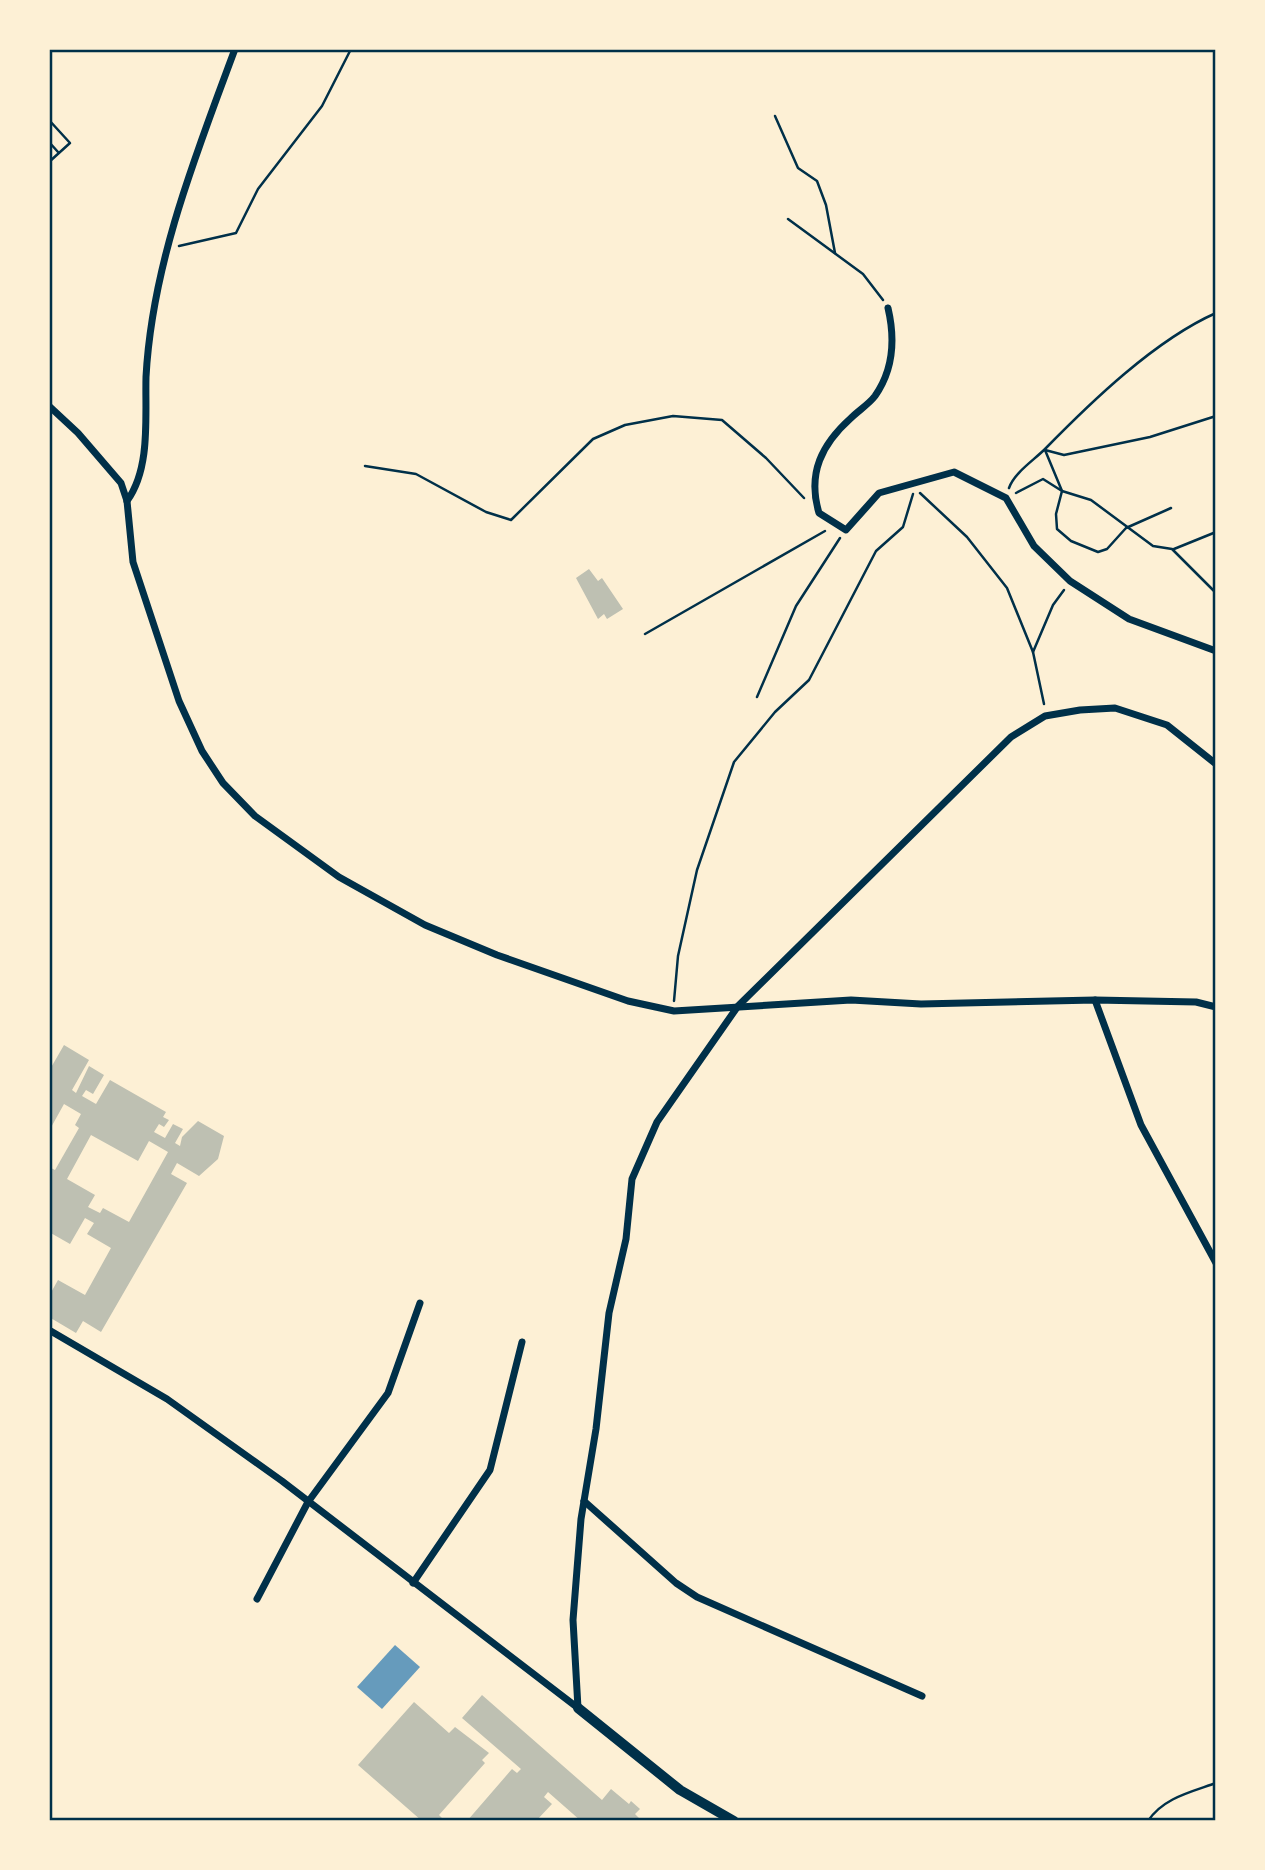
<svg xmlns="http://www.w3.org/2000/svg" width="1265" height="1870" font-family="Rubik,sans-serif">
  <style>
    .water { fill: #669bbc }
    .building { fill: #bec0b2; fill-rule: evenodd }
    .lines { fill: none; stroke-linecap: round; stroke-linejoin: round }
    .path { stroke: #003049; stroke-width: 2.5 }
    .minor { stroke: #003049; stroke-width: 7 }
    .tertiary { stroke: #003049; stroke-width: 10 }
    .neatline { fill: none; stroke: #003049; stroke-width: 2.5 }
  </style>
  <rect width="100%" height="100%" fill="#fdf0d5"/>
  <path class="water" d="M 395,1645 L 420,1667 L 382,1709 L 357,1687 Z"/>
  <g class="building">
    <path d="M 589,569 L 598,581 L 602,578 L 623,609 L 607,619 L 604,614 L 598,619 L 576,578 Z"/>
    <path d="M 64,1045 L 89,1060 L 72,1090 L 76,1093 L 89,1066 L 104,1075 L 93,1094 L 86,1090 L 82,1096 L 96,1104 L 110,1080 L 166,1112 L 163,1117 L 169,1120 L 164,1127 L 159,1124 L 154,1132 L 165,1138 L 173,1124 L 183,1129 L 175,1143 L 180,1146 L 182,1137 L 198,1121 L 224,1136 L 218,1159 L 199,1176 L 177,1163 L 171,1174 L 187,1183 L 101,1332 L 83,1321 L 76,1333 L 49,1317 L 49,1296 L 58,1280 L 85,1295 L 111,1248 L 87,1234 L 94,1223 L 85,1218 L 70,1244 L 49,1232 L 49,1167 L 55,1170 L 79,1128 L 75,1125 L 81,1114 L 64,1104 L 49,1131 L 49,1071 ZM 91,1135 L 138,1161 L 149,1141 L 168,1152 L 129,1222 L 103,1208 L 100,1213 L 88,1207 L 95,1195 L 67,1179 Z"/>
    <path d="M 482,1695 L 602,1800 L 611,1789 L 629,1804 L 631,1801 L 640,1809 L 635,1814 L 640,1819 L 581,1821 L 548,1792 L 544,1797 L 552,1804 L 536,1821 L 467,1821 L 512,1769 L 517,1773 L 521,1769 L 462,1718 Z"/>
    <path d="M 414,1702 L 449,1733 L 455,1727 L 489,1753 L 482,1760 L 485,1763 L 439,1815 L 445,1821 L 422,1821 L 358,1765 Z"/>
  </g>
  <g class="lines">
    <g class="path">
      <path d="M 775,116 L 798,168 L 817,181 L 826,205 L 835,253"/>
      <path d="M 49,120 L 70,143 L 49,162"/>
      <path d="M 49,142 L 58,152"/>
      <path d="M 788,219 L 863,274 L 883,300"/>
      <path d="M 179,246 L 236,233 L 258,189 L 322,106 L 351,49"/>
      <path d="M 1045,450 L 1062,491 L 1056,514 L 1057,529 L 1071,541 L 1098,552 L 1107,549 L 1126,528 L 1171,508"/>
      <path d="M 1045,450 L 1064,455 L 1150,437 L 1216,416"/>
      <path d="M 365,466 L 416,474 L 486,512 L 511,520 L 593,439 L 625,425 L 673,416 L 722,420 L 766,458 L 804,498"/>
      <path d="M 1009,488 C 1014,473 1034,460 1045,449 C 1091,402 1155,340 1216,313"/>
      <path d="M 920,493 L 967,537 L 1007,588 L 1033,652"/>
      <path d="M 1016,493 L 1043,479 L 1062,491 L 1091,500 L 1153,546 L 1172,549 L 1216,593"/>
      <path d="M 1174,549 L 1216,532"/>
      <path d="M 645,634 L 825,531"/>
      <path d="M 757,697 L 796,606 L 840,538"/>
      <path d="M 1044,704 L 1033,652 L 1053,605 L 1064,590"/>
      <path d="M 674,1001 L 678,956 L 697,870 L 734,762 L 775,712 L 809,680 L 876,551 L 903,527 L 913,494"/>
      <path d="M 1148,1821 C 1163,1798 1191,1792 1216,1783"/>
    </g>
    <g class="minor">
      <path d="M 888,308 C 895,338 894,369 875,396 C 869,404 858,411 851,418 C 822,444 807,473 819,513 L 846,530 L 879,493 L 954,472 L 1006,498 L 1034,546 L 1070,581 L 1129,619 L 1216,651"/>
      <path d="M 49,406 L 78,433 L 121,483 L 127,501 L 133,562 L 179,701 L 202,751 L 223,783 L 255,816 L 339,877 L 425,925 L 497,955 L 628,1001 L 674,1011 L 851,1000 L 921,1004 L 1095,1000 L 1196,1002 L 1216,1007"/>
      <path d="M 127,501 C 151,468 145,416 146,377 C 152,264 196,154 235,49"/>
      <path d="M 1095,1000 L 1141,1125 L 1216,1263"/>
      <path d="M 49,1330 L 167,1399 L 282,1481 L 578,1708"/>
      <path d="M 584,1501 L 676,1583 L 697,1597 L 922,1696"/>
      <path d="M 413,1583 L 490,1470 L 522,1342"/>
      <path d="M 257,1599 L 308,1502 L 388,1393 L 420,1303"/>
      <path d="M 578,1708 L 573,1620 L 581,1519 L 596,1429 L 609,1313 L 626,1239 L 632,1179 L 657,1122 L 738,1006 L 1011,737 L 1045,716 L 1080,710 L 1115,708 L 1167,725 L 1216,764"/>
    </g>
    <path class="tertiary" d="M 578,1708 L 680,1790 L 734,1821"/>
  </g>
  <rect width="1265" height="1870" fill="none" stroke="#fdf0d5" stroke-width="102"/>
  <rect x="51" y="51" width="1163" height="1768" class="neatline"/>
</svg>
